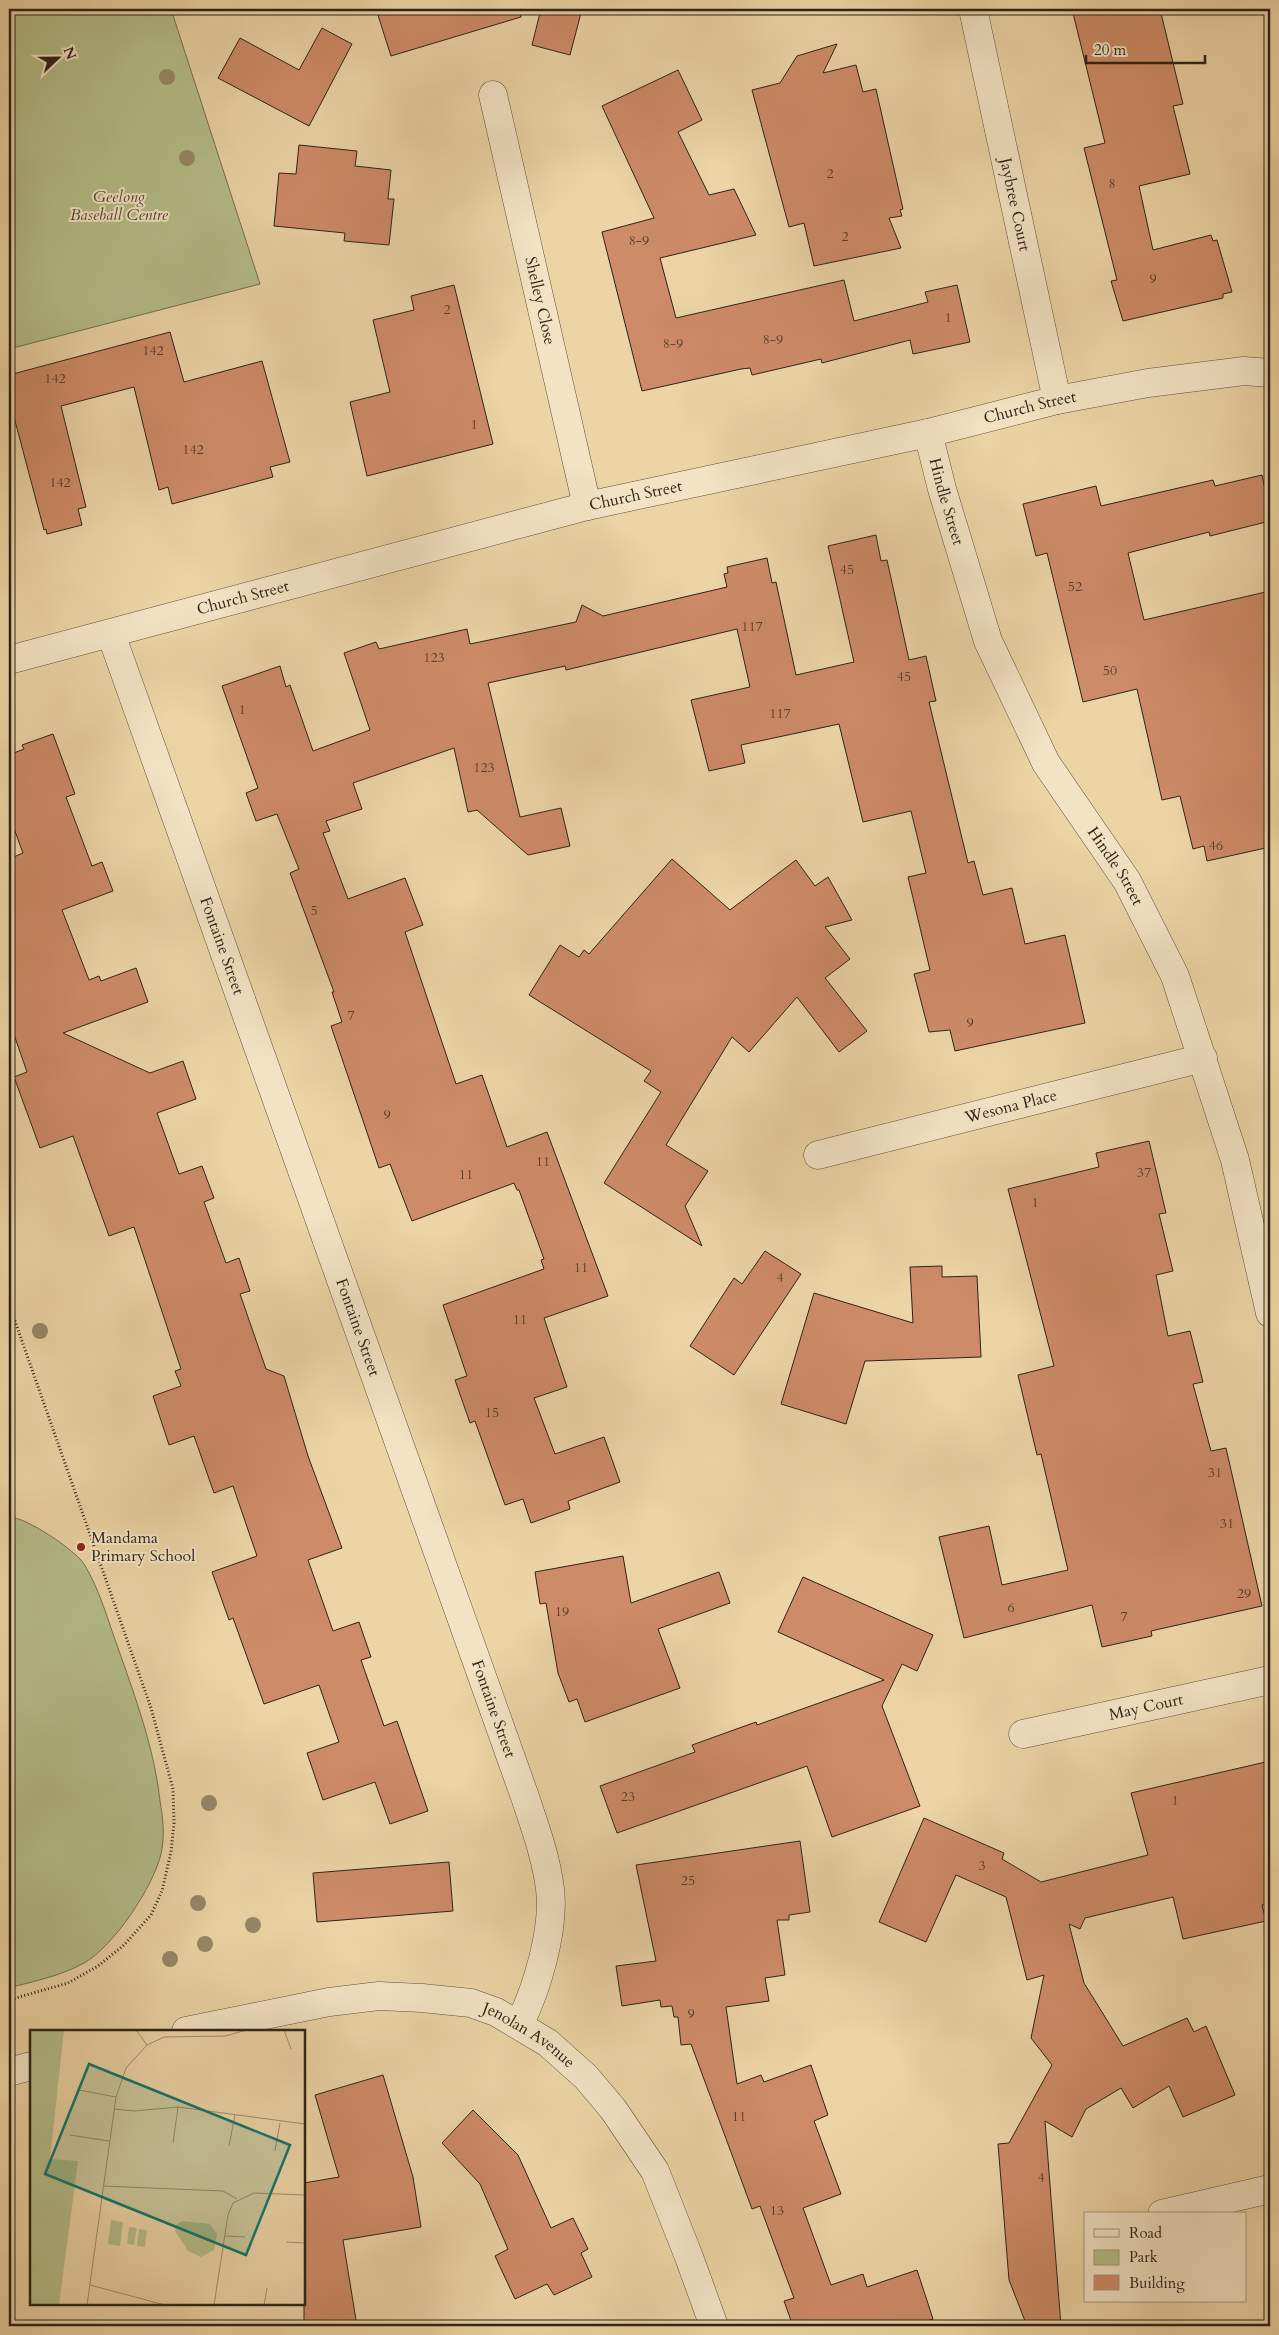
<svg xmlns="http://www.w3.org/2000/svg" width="1279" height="2335" font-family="Cardo,serif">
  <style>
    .green { fill: #b5bd88; stroke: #727050 }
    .building { fill: #cd8b67; stroke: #2e2318 }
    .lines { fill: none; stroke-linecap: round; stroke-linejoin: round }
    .minor-casing { stroke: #5e4f3b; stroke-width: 29 }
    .tertiary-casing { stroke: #5e4f3b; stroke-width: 29 }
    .path { stroke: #2e2318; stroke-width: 3; stroke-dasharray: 1 2.5; stroke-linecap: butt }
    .minor { stroke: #f3e3c4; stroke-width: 28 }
    .tertiary { stroke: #f3e3c4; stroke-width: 28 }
    .tree { fill: #968867 }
    .poi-dot { fill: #8f2418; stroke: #f3e3c4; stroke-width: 2 }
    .labels { text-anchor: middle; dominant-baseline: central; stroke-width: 4; stroke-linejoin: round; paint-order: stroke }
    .number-label { font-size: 14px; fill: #563d2c }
    .park-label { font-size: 16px; font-style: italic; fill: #504a34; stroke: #f3e3c4 }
    .street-label { font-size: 16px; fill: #2e2318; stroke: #f3e3c4 }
    .poi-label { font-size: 16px; fill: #2e2318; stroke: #f3e3c4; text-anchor: start }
    .inset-road { fill: none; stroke: #a08d6d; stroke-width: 1 }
    .view { fill: #0f766e; fill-opacity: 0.15; stroke: #0f766e; stroke-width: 2.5 }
    .inset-edge { fill: none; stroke: #2e2318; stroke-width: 2.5 }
  </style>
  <rect width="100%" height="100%" fill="#ecd4a5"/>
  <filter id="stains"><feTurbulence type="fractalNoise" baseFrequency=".004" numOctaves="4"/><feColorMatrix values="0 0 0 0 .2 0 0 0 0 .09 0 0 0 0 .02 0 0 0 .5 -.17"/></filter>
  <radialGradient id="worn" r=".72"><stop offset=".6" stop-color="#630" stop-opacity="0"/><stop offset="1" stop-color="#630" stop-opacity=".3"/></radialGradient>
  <g class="green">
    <path d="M 9,9 L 171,9 L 260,284 L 9,349 Z"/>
    <path d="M 9,1517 C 26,1517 75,1550 84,1564 C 100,1590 108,1621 118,1648 C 136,1699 154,1748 160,1801 C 163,1819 165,1835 161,1854 C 153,1887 114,1946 84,1963 C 61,1976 34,1981 9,1988 Z"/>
  </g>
  <g class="building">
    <path d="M 376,9 L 520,9 L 521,17 L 391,56 Z"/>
    <path d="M 541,9 L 582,9 L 570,55 L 532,45 Z"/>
    <path d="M 1072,9 L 1160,9 L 1183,104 L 1173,106 L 1190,174 L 1139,186 L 1153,250 L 1211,235 L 1213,241 L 1217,240 L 1232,292 L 1223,294 L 1223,298 L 1123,321 L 1111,281 L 1117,280 L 1084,148 L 1105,143 Z"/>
    <path d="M 322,28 L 352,44 L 309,126 L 218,78 L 240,38 L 299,70 Z"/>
    <path d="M 837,44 L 823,73 L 856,65 L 863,92 L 876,89 L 903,209 L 900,210 L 902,216 L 889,218 L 901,248 L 814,266 L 804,223 L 789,227 L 752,90 L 780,83 L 797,56 Z"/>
    <path d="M 678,70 L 702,120 L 678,132 L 709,195 L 734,189 L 756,235 L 660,258 L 676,318 L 844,280 L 854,321 L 928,302 L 925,292 L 957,285 L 970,342 L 913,354 L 910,340 L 822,363 L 821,359 L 752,375 L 750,368 L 741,369 L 642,391 L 602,232 L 654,218 L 602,106 Z"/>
    <path d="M 299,145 L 357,151 L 355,166 L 391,170 L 388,199 L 394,199 L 389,245 L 344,241 L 345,233 L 274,226 L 279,173 L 296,174 Z"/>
    <path d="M 454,285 L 493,444 L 367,476 L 350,402 L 390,392 L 373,320 L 414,310 L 411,296 Z"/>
    <path d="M 170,332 L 184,382 L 262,361 L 290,462 L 270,467 L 273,477 L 172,504 L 168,487 L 159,490 L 134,387 L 61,406 L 86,507 L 78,509 L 82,525 L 47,534 L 46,529 L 44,530 L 14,417 L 9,418 L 9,375 Z"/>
    <path d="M 1262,475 L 1265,490 L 1270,489 L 1270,521 L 1210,536 L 1209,532 L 1128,553 L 1144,620 L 1270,591 L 1270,847 L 1207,861 L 1204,846 L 1193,849 L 1180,796 L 1162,800 L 1137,689 L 1083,702 L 1047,553 L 1036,556 L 1023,504 L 1096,486 L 1101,506 L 1213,480 L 1215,486 Z"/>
    <path d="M 876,535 L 881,561 L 887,560 L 909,660 L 926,656 L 936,701 L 929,702 L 968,863 L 974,861 L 983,895 L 1012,888 L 1025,944 L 1065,935 L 1085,1023 L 955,1051 L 950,1030 L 929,1032 L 914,974 L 930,970 L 908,877 L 926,873 L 911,811 L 863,822 L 839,724 L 741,745 L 745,763 L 709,771 L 691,700 L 750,687 L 737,629 L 566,670 L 565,666 L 488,683 L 520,817 L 561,808 L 570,846 L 528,855 L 477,810 L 468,812 L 454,748 L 353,783 L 362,809 L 326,821 L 330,831 L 323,833 L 348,899 L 405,878 L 423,925 L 405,932 L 456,1084 L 482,1075 L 507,1147 L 547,1132 L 608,1296 L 544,1318 L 567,1387 L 534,1398 L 555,1454 L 604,1437 L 620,1482 L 568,1501 L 570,1509 L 531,1523 L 523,1499 L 505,1505 L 475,1421 L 470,1423 L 455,1380 L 467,1376 L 443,1305 L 544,1269 L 541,1260 L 544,1259 L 519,1190 L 517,1190 L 514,1183 L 412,1221 L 390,1164 L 379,1168 L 331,1026 L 342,1022 L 332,992 L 334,992 L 290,873 L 299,869 L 277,814 L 256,821 L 246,793 L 258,788 L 222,686 L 280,666 L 286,687 L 290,685 L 313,751 L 370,730 L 344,653 L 376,642 L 379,649 L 467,629 L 470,644 L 576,622 L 582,605 L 603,616 L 727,587 L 724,574 L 728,573 L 727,567 L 767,558 L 772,583 L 776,582 L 796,675 L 854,662 L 828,546 Z"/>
    <path d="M 53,734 L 75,794 L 66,797 L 92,866 L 102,862 L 113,891 L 62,910 L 89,980 L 99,976 L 101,981 L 136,968 L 148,1002 L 63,1033 L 150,1073 L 183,1061 L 196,1099 L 157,1113 L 179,1174 L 202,1166 L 214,1198 L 204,1202 L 226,1263 L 239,1258 L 250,1291 L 240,1294 L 266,1369 L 284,1376 L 308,1456 L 342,1548 L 308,1560 L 333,1631 L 359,1622 L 371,1657 L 361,1660 L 384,1726 L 397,1721 L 428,1811 L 390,1824 L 375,1782 L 323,1800 L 307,1753 L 339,1742 L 319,1685 L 264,1704 L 233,1618 L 229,1620 L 212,1572 L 257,1556 L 233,1486 L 214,1493 L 194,1436 L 169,1445 L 153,1396 L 181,1386 L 175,1371 L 181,1369 L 134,1227 L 109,1236 L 73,1136 L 40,1148 L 14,1077 L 27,1072 L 9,1020 L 9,859 L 23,853 L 9,815 L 9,755 L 24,749 L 22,745 Z"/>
    <path d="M 672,859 L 730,910 L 796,860 L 815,886 L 828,877 L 852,920 L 825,927 L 850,959 L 825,978 L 867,1031 L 839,1052 L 797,997 L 749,1052 L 732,1037 L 666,1145 L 708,1171 L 685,1206 L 702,1246 L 604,1183 L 661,1092 L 644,1081 L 651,1071 L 529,995 L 560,945 L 579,957 L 584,950 L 589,954 Z"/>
    <path d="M 1149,1141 L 1166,1213 L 1159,1214 L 1173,1271 L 1156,1275 L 1168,1336 L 1190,1331 L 1203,1382 L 1193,1384 L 1211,1451 L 1226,1448 L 1262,1606 L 1151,1631 L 1152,1636 L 1102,1647 L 1092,1605 L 964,1638 L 939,1537 L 989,1526 L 1002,1585 L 1068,1570 L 1041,1454 L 1037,1455 L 1018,1375 L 1054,1366 L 1008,1189 L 1099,1167 L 1096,1153 Z"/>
    <path d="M 765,1251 L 801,1274 L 734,1375 L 690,1346 L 734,1278 L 742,1284 Z"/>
    <path d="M 942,1266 L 942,1277 L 977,1276 L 981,1357 L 865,1361 L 846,1424 L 781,1404 L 814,1293 L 913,1323 L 910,1267 Z"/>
    <path d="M 623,1556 L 631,1603 L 719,1572 L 730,1603 L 658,1629 L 680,1688 L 585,1722 L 577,1699 L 569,1702 L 558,1673 L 546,1603 L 540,1604 L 535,1572 Z"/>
    <path d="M 803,1577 L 933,1635 L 917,1671 L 902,1664 L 882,1706 L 920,1806 L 832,1837 L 807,1766 L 617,1833 L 600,1786 L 695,1752 L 692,1745 L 756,1722 L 757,1725 L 884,1680 L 778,1632 Z"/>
    <path d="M 1270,1761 L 1270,1903 L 1262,1905 L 1266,1921 L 1183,1939 L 1173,1897 L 1085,1918 L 1080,1929 L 1069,1924 L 1084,1983 L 1123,2046 L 1187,2018 L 1194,2032 L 1206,2026 L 1235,2095 L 1183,2117 L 1169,2086 L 1133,2108 L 1121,2088 L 1086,2109 L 1072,2137 L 1045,2121 L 1061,2326 L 1027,2326 L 1009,2280 L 998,2144 L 1009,2143 L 1052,2065 L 1031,2038 L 1044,1975 L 1027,1980 L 1006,1897 L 956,1875 L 926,1942 L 879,1922 L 924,1818 L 1004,1853 L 1002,1859 L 1041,1882 L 1148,1855 L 1131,1793 Z"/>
    <path d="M 800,1841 L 810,1912 L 789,1915 L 789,1920 L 777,1920 L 785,1975 L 765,1978 L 769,2001 L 726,2007 L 737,2084 L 761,2075 L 764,2082 L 811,2065 L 828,2115 L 814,2121 L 841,2194 L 803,2208 L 831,2285 L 863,2274 L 867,2287 L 917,2270 L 933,2319 L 912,2326 L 793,2326 L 784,2301 L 794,2298 L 760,2206 L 752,2209 L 691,2044 L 681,2045 L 678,2017 L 674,2017 L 672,2006 L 661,2007 L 660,2000 L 622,2006 L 616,1966 L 656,1961 L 636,1865 Z"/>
    <path d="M 449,1862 L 453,1911 L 317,1922 L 313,1873 Z"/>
    <path d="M 383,2075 L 413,2177 L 421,2227 L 343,2240 L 357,2326 L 304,2326 L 304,2183 L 339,2177 L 315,2095 Z"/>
    <path d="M 473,2110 L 518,2155 L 551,2228 L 573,2218 L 588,2249 L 581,2253 L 592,2277 L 554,2295 L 547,2284 L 515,2299 L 495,2256 L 508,2249 L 480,2184 L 442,2143 Z"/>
  </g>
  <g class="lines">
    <g class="minor-casing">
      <g id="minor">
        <path id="s1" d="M 973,9 L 1057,400"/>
        <path id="s2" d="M 493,95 L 587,506"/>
        <path id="s3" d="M 928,433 L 942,489 L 988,641 L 1046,763 L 1127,881 L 1175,976 L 1235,1160 L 1270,1313"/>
        <path id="s4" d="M 111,634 L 525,1797 C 535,1827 546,1857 550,1889 C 555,1929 537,1989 519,2025"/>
        <path id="s5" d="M 818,1155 L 1203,1058"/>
        <path id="s6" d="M 1023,1734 L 1270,1680"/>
        <path id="s7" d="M 186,2031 L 329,2002 L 379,1996 L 422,1998 L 471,2003 L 496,2012 L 548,2043 L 586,2077 L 613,2109 L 655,2171 L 689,2257 L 714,2326"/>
        <path d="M 9,2072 L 31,2066"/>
        <path d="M 1162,2214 L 1270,2189"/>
      </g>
    </g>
    <g class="tertiary-casing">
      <g id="tertiary">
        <path id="s8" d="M 9,660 L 587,506 L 928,433 L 1057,400 L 1148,383 L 1244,371 L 1270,373"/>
      </g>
    </g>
    <path class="path" d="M 9,1304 L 151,1708 L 173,1789 L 174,1823 L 171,1852 L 162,1891 L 151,1915 L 124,1945 L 98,1966 L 68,1983 L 9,2000"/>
    <use href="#minor" class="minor"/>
    <use href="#tertiary" class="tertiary"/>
  </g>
  <g class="tree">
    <circle cx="167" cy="77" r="8"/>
    <circle cx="187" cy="158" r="8"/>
    <circle cx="40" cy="1331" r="8"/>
    <circle cx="209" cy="1803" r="8"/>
    <circle cx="198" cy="1903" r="8"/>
    <circle cx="253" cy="1925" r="8"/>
    <circle cx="205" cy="1944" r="8"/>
    <circle cx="170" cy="1959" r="8"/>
  </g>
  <circle class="poi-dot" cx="81" cy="1547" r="5"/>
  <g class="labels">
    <g class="number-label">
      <text x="830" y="173">2</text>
      <text x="1112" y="183">8</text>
      <text x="845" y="236">2</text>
      <text x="639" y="240">8-9</text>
      <text x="1153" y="278">9</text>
      <text x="447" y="309">2</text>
      <text x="948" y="317">1</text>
      <text x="773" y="339">8-9</text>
      <text x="673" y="343">8-9</text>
      <text x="153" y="350">142</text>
      <text x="55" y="378">142</text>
      <text x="474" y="424">1</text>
      <text x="193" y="449">142</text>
      <text x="60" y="482">142</text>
      <text x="847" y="569">45</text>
      <text x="1075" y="586">52</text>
      <text x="752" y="626">117</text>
      <text x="434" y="657">123</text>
      <text x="1110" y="670">50</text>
      <text x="904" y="676">45</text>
      <text x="242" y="709">1</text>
      <text x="780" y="713">117</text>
      <text x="484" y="767">123</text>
      <text x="1216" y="845">46</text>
      <text x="314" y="910">5</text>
      <text x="351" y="1015">7</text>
      <text x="970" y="1022">9</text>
      <text x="387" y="1114">9</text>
      <text x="543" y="1161">11</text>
      <text x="1144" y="1172">37</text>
      <text x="466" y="1174">11</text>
      <text x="1035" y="1202">1</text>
      <text x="581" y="1267">11</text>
      <text x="780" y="1277">4</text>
      <text x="520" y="1319">11</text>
      <text x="492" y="1412">15</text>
      <text x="1215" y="1472">31</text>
      <text x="1227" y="1523">31</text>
      <text x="1244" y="1593">29</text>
      <text x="1011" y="1607">6</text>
      <text x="562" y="1611">19</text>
      <text x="1124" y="1616">7</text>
      <text x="628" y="1796">23</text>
      <text x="1175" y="1800">1</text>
      <text x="982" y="1865">3</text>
      <text x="688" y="1880">25</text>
      <text x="691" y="2013">9</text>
      <text x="739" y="2116">11</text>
      <text x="1041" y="2177">4</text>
      <text x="777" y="2210">13</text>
    </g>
    <g class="park-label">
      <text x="119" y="197">Geelong<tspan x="119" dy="18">Baseball Centre</tspan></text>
    </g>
    <g class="street-label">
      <text stroke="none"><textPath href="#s1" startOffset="200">Jaybree Court</textPath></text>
      <text stroke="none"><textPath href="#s2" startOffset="211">Shelley Close</textPath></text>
      <text stroke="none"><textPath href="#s8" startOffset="1052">Church Street</textPath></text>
      <text stroke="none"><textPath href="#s8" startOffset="648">Church Street</textPath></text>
      <text stroke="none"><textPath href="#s3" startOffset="71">Hindle Street</textPath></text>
      <text stroke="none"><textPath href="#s8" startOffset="242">Church Street</textPath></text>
      <text stroke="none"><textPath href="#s3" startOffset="476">Hindle Street</textPath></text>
      <text stroke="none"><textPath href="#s4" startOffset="331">Fontaine Street</textPath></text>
      <text stroke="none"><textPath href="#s5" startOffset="199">Wesona Place</textPath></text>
      <text stroke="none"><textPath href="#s4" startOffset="736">Fontaine Street</textPath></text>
      <text stroke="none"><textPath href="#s6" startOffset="126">May Court</textPath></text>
      <text stroke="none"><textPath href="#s4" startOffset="1141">Fontaine Street</textPath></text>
      <text stroke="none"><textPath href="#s7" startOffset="355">Jenolan Avenue</textPath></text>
    </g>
    <g class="poi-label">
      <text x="91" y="1538">Mandama<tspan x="91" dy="18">Primary School</tspan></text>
    </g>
  </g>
  <g transform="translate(30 2030)">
    <rect width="275" height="275" fill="#ecd4a5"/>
    <path d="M 0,0 L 34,0 L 20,129 L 48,131 L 29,275 L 0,275 ZM 81,190 L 93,192 L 90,216 L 78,214 ZM 152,191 L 180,194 L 187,204 L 184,220 L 171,227 L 158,221 L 145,201 L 146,195 ZM 99,197 L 107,198 L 104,215 L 97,214 ZM 109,199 L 117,200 L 115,217 L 107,216 Z" fill="#b5bd88"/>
    <path class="inset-road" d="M 106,0 L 117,15M 254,0 L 261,19M 49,60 L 86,67M 84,79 L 104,81 L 148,77 L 275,94M 40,105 L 79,111M 143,113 L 148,77M 199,116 L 205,85M 245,121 L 250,93M 73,156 L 193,161 L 207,169M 195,206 L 215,207M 256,212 L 275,213M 60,255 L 135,275M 57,275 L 86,67 L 96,38 L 117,15 L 134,7 L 195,6 L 217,0M 184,275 L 198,185 L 203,173 L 224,163 L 275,165M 234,275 L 237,258"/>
    <path class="view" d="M 59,34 L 260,115 L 216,225 L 15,144 Z"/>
    <rect width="275" height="275" class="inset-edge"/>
  </g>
  <rect width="1279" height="2335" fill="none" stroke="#ecd4a5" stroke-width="30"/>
  <rect x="10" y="10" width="1259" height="2315" fill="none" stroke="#2e2318" stroke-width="2.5"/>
  <rect x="15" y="15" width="1249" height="2305" fill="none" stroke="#2e2318"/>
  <rect x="1084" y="2212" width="162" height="90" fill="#f3e3c4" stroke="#a4967f"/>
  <rect x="1094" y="2229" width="25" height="8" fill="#f3e3c4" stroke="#a4967f"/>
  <text x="1129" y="2238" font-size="15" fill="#2e2318">Road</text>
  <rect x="1094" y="2250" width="25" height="15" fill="#b5bd88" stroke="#a4967f"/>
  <text x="1129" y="2262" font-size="15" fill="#2e2318">Park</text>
  <rect x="1094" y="2275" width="25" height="15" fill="#cd8b67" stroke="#a4967f"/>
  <text x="1129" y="2288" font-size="15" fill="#2e2318">Building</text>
  <g transform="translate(58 58) rotate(68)" stroke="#f3e3c4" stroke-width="4" paint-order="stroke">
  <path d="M0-4L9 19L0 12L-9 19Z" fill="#2e2318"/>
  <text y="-8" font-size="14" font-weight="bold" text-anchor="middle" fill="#2e2318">N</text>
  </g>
  <path d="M1086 55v8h119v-8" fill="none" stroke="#2e2318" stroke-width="2.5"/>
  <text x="1094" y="55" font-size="15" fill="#2e2318" stroke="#f3e3c4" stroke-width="4" paint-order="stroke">20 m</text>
  <rect width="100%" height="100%" filter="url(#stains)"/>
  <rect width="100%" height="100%" fill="url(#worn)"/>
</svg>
